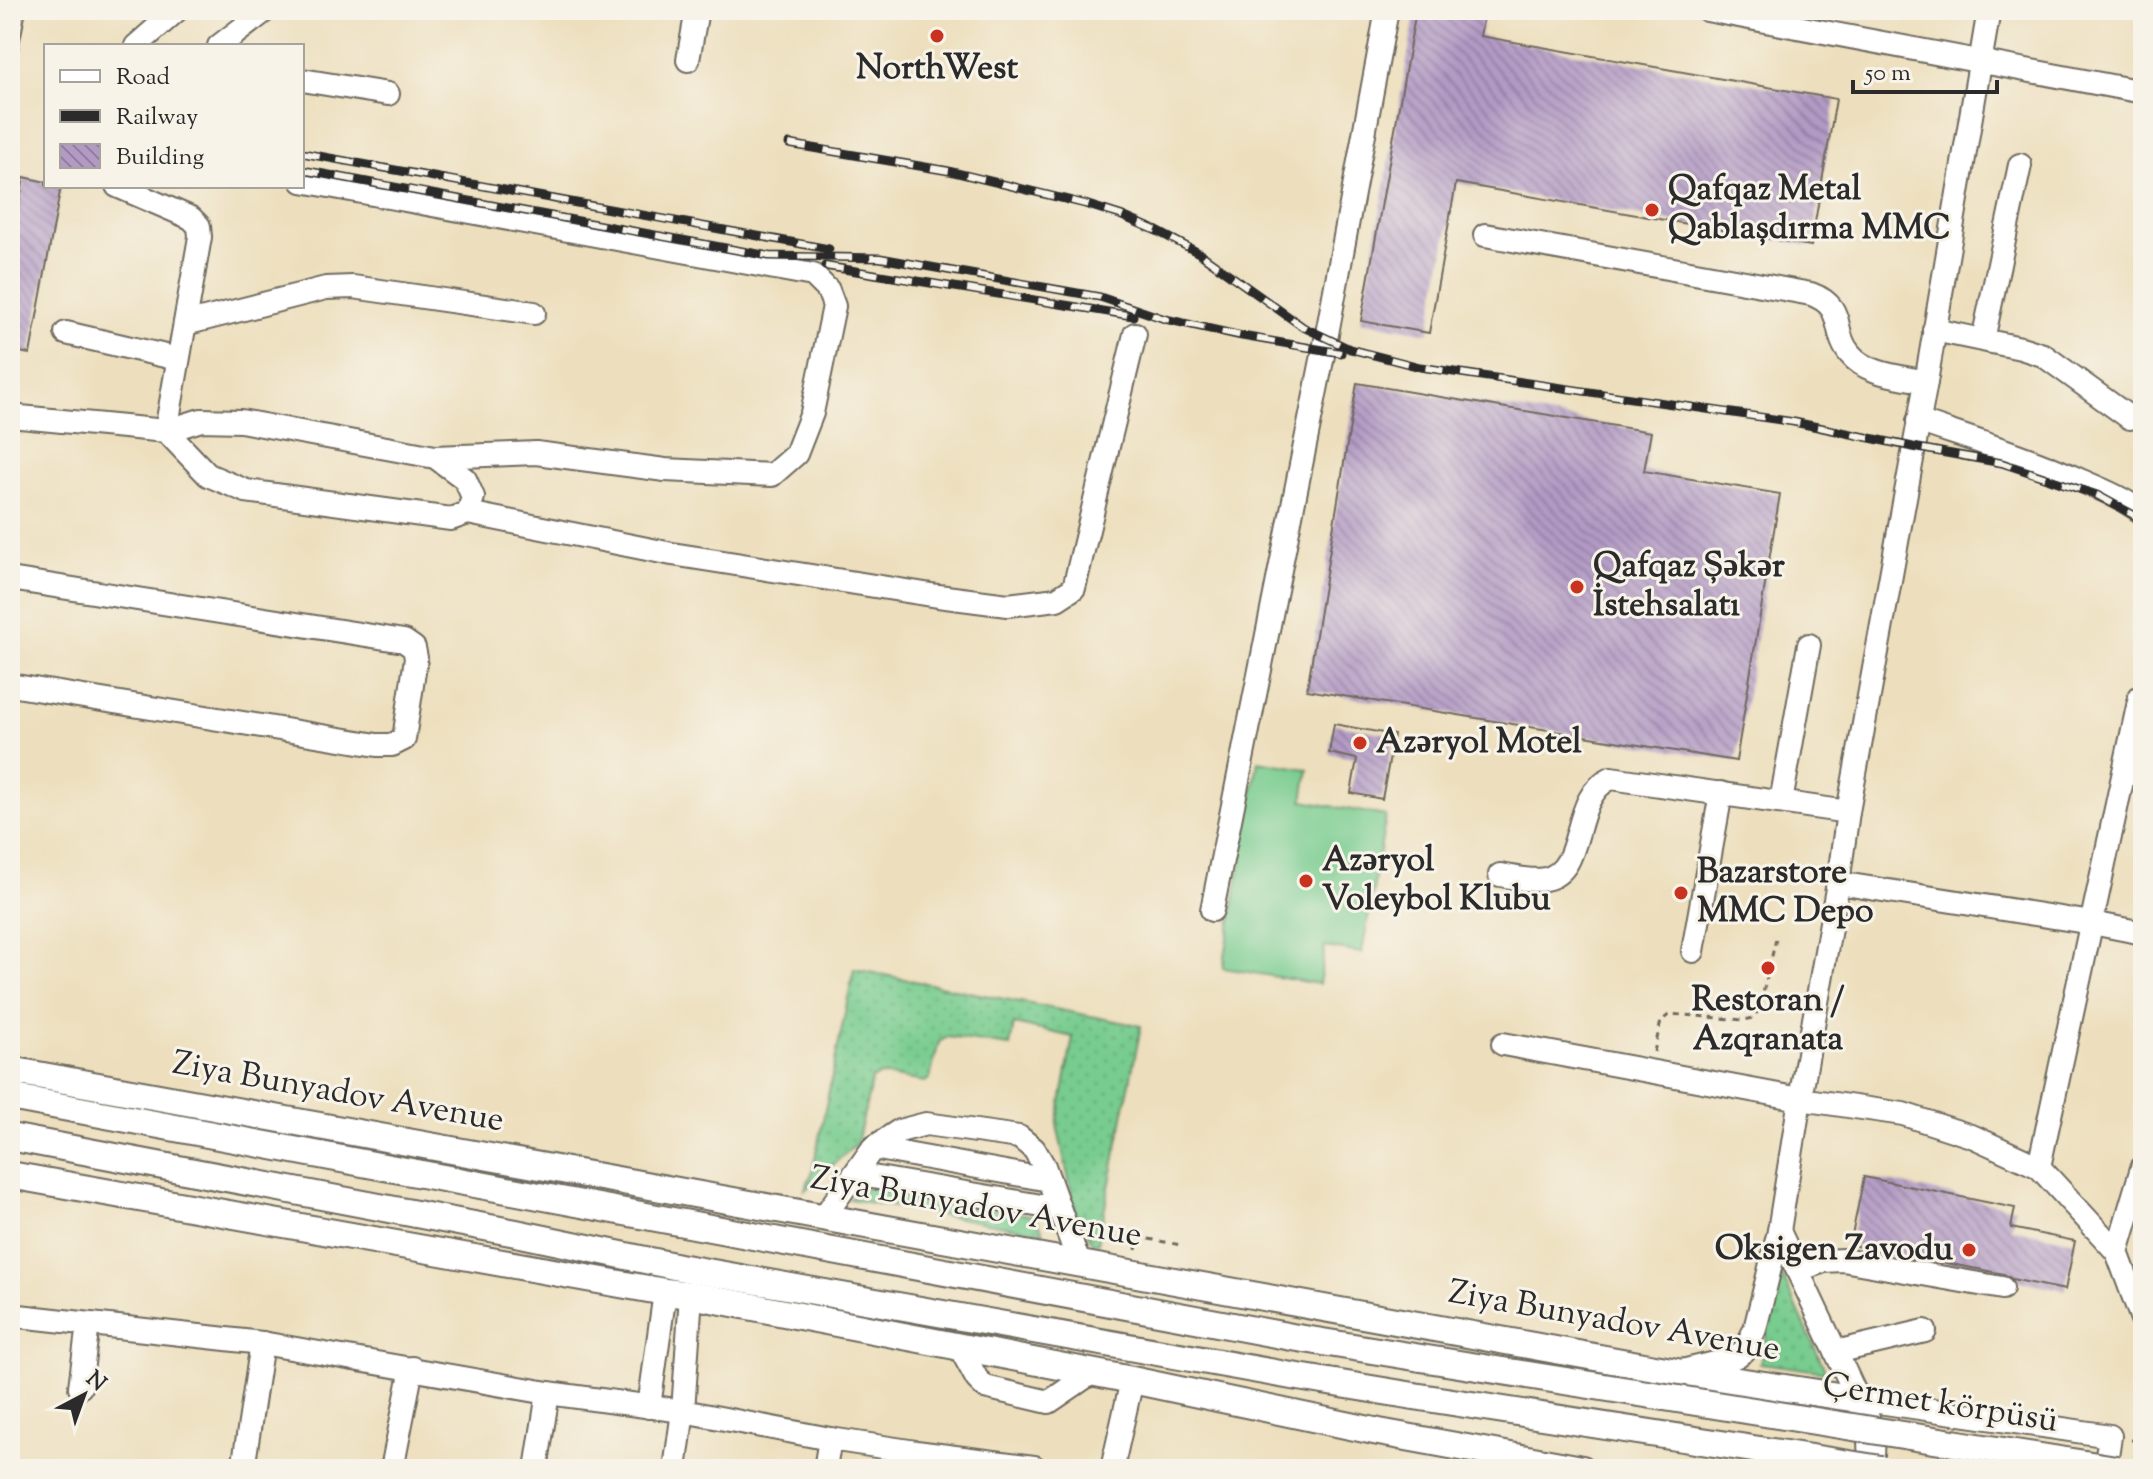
<svg xmlns="http://www.w3.org/2000/svg" width="2153" height="1479" font-family="'Sorts Mill Goudy',serif">
  <style>
    .grass { fill: url(#grass-dots); stroke: #527c5d; stroke-width: 2 }
    .pitch { fill: #78cc8f; stroke: #527c5d; stroke-width: 2 }
    .building { fill: url(#building-back-hatch) }
    .lines { fill: none; stroke-linecap: round; stroke-linejoin: round }
    .minor-casing { stroke: #6f6a5e; stroke-width: 26 }
    .major-casing { stroke: #6f6a5e; stroke-width: 30 }
    .path { stroke: #6f6a5e; stroke-width: 3; stroke-dasharray: 6 6; stroke-linecap: butt }
    .minor { stroke: #fff; stroke-width: 22 }
    .major { stroke: #fff; stroke-width: 26 }
    .rail-casing { stroke: #2b2b2b; stroke-width: 9 }
    .rail { stroke: #f7f3e8; stroke-width: 6; stroke-dasharray: 18; stroke-linecap: butt }
    .major-bridge-casing { stroke: #6f6a5e; stroke-width: 30; stroke-linecap: butt }
    .major-bridge { stroke: #fff; stroke-width: 26 }
    .poi-dot { fill: #c8321e; stroke: #f7f3e8; stroke-width: 3 }
    .labels { text-anchor: middle; dominant-baseline: central; stroke-width: 6; stroke-linejoin: round; paint-order: stroke }
    .poi-label { font-size: 34px; font-weight: bold; fill: #2b2b2b; stroke: #f7f3e8; text-anchor: start }
    .street-label { font-size: 34px; fill: #2b2b2b; stroke: #f7f3e8 }
  </style>
  <defs>
    <pattern id="grass-dots" width="8" height="8" patternUnits="userSpaceOnUse" patternTransform="scale(2)"><rect width="8" height="8" fill="#78cc8f"/><path d="M2 2h.1M6 6h.1" fill="none" stroke="#68af7c" stroke-width="1.8" stroke-linecap="round"/></pattern>
    <pattern id="building-back-hatch" width="6" height="6" patternUnits="userSpaceOnUse" patternTransform="scale(2)"><rect width="6" height="6" fill="#b29ac5"/><path d="M-1 5l2 2M0 0l6 6M5-1l2 2" fill="none" stroke="#917ea0"/></pattern>
  </defs>
  <rect width="100%" height="100%" fill="#f7f3e8"/>
  <filter id="ink" filterUnits="userSpaceOnUse"><feTurbulence type="fractalNoise" baseFrequency=".0125" numOctaves="2"/><feDisplacementMap in="SourceGraphic" scale="16" xChannelSelector="R" yChannelSelector="G"/><feConvolveMatrix kernelMatrix="1 2 1 2 8 2 1 2 1" color-interpolation-filters="sRGB"/></filter>
  <filter id="wash" filterUnits="userSpaceOnUse"><feTurbulence type="fractalNoise" baseFrequency=".006" numOctaves="4" result="noise"/><feDisplacementMap in="SourceGraphic" scale="32" xChannelSelector="R" yChannelSelector="G"/><feGaussianBlur stdDeviation="1.8" result="paint"/><feColorMatrix in="noise" values="0 0 0 0 0 0 0 0 0 0 0 0 0 0 0 0 0 1.4 0 .05"/><feComposite in="paint" operator="in"/></filter>
  <g filter="url(#wash)">
    <rect width="100%" height="100%" fill="#eddfbd"/>
    <g class="grass">
      <path d="M 854,969 L 1141,1026 L 1098,1243 L 1092,1242 L 1076,1213 L 1057,1125 L 1073,1037 L 1014,1024 L 1010,1046 L 948,1037 L 939,1042 L 930,1078 L 925,1082 L 881,1075 L 872,1079 L 857,1143 L 804,1191 L 812,1173 Z"/>
      <path d="M 869,1186 L 1035,1216 L 1044,1233 L 849,1199 Z"/>
      <path d="M 1781,1273 L 1826,1372 L 1760,1363 Z"/>
    </g>
    <path class="pitch" d="M 1258,761 L 1308,769 L 1303,801 L 1386,816 L 1362,953 L 1325,947 L 1319,984 L 1223,968 Z"/>
    <g id="blocks">
      <g class="building">
        <path d="M 10,10 L 26,10 L 17,56 L 10,55 Z"/>
        <path d="M 1416,10 L 1485,10 L 1480,36 L 1836,99 L 1811,246 L 1456,183 L 1429,333 L 1361,321 Z"/>
        <path d="M 24,177 L 46,182 L 46,186 L 61,186 L 30,354 L 10,350 L 10,254 Z"/>
        <path d="M 1357,383 L 1651,432 L 1644,471 L 1780,494 L 1736,761 L 1307,690 Z"/>
        <path d="M 1334,724 L 1394,735 L 1382,799 L 1351,793 L 1357,759 L 1329,753 Z"/>
        <path d="M 1864,1177 L 2015,1208 L 2011,1228 L 2075,1241 L 2065,1290 L 2012,1279 L 2004,1274 L 1850,1245 Z"/>
      </g>
    </g>
  </g>
  <g filter="url(#ink)">
    <use href="#blocks" fill-opacity="0" stroke="#6f6a5e" stroke-width="2"/>
    <g class="lines">
      <g class="minor-casing">
        <g id="minor">
          <path d="M 1707,10 L 2143,92"/>
          <path d="M 136,46 L 177,10"/>
          <path d="M 219,46 L 266,10"/>
          <path d="M 688,60 L 697,10"/>
          <path d="M 302,80 L 388,94"/>
          <path d="M 302,181 L 813,275 L 828,290 L 834,306 L 812,413 L 796,454 L 772,475 L 665,470 L 536,453 L 435,457"/>
          <path d="M 1485,235 L 1811,294 C 1847,307 1831,332 1850,354 C 1867,375 1901,376 1926,382"/>
          <path d="M 185,324 L 326,288 L 353,287 L 534,313"/>
          <path d="M 1934,330 L 2021,348 L 2043,355 L 2130,418"/>
          <path d="M 66,333 L 178,359"/>
          <path d="M 1983,340 L 2020,165"/>
          <path d="M 10,416 L 166,431 L 200,237 L 199,226 L 191,218 L 117,186"/>
          <path d="M 201,420 L 241,421 L 435,457 L 465,479 L 473,497 L 468,513 L 451,519 L 246,491 L 208,475 L 166,431 Z"/>
          <path d="M 1918,421 C 1973,440 2029,457 2082,481 C 2103,490 2125,499 2143,513"/>
          <path d="M 468,513 L 672,554 L 938,596 L 1008,605 L 1057,599 L 1074,588 L 1135,334"/>
          <path d="M 10,579 L 404,641 L 414,648 L 416,658 L 404,739 L 392,745 L 377,745 L 10,685"/>
          <path d="M 1781,802 L 1809,645"/>
          <path d="M 1500,875 C 1514,877 1531,882 1545,879 C 1587,871 1569,797 1611,778 L 1848,812"/>
          <path d="M 1838,883 L 2092,923 L 2143,933"/>
          <path d="M 1212,910 L 1324,350 L 1387,10"/>
          <path d="M 1693,951 L 1721,793"/>
          <path d="M 1503,1044 L 1800,1099 L 1903,1114 L 1974,1137 L 2039,1167 L 2117,1252 L 2143,1322"/>
          <path d="M 873,1148 L 1049,1180"/>
          <path d="M 2039,1167 L 2140,697"/>
          <path d="M 855,1174 L 1059,1209"/>
          <path d="M 823,1218 L 873,1148 L 899,1131 L 926,1124 L 1019,1137 L 1034,1149 L 1044,1166 L 1079,1263"/>
          <path d="M 1779,1231 L 1858,1399 L 2110,1436 L 2105,1469"/>
          <path d="M 2117,1252 L 2142,1168"/>
          <path d="M 1799,1270 L 1824,1261 L 1843,1260 L 2002,1288"/>
          <path d="M 10,1315 L 262,1343 L 548,1393 L 683,1411 L 830,1439 L 916,1452 L 1034,1467"/>
          <path d="M 959,1346 L 977,1379 L 985,1387 L 1049,1402 L 1093,1372"/>
          <path d="M 1836,1352 L 1925,1331"/>
          <path d="M 1682,1371 L 1728,1360 L 1737,1356 L 1745,1350 L 1755,1329 L 1779,1231 L 1800,1099 L 1838,883 L 1848,812 L 1926,382 L 1989,10"/>
          <path d="M 80,1387 L 88,1324"/>
          <path d="M 649,1407 L 665,1292"/>
          <path d="M 243,1469 L 262,1343"/>
          <path d="M 392,1469 L 412,1368"/>
          <path d="M 536,1469 L 548,1393"/>
          <path d="M 675,1469 L 683,1411 L 691,1295"/>
          <path d="M 825,1469 L 830,1439"/>
          <path d="M 1112,1469 L 1132,1380"/>
        </g>
      </g>
      <g class="major-casing">
        <g id="major">
          <path d="M 10,1070 L 1677,1372 L 1858,1399 C 1869,1422 1875,1443 1869,1469"/>
          <path d="M 10,1097 L 1292,1337 L 1421,1358"/>
          <path d="M 10,1137 L 516,1233 L 679,1267 L 1286,1375 L 1414,1396"/>
          <path d="M 10,1175 L 665,1292 L 691,1295 L 1132,1380 L 1379,1432 L 1582,1469"/>
        </g>
      </g>
      <g class="path">
        <path d="M 1654,1052 L 1661,1021 L 1670,1014 L 1744,1020 L 1754,1018 L 1760,1006 L 1776,939"/>
        <path d="M 1136,1250 L 1138,1237 L 1181,1245"/>
        <path d="M 2131,1440 L 2143,1441"/>
      </g>
      <use href="#minor" class="minor"/>
      <use href="#major" class="major"/>
      <g class="rail-casing">
        <g id="rail">
          <path d="M 789,144 L 949,171 L 1085,204 L 1120,215 L 1157,231 L 1199,253 L 1303,327 L 1350,349 L 1420,367 L 1794,422 L 1913,447 L 2002,463 L 2097,495 L 2143,520"/>
          <path d="M 302,153 L 829,249"/>
          <path d="M 302,170 L 769,256 L 880,258 L 1100,297 L 1165,319 L 1242,336 L 1341,353"/>
          <path d="M 825,266 L 1133,316"/>
        </g>
      </g>
      <use href="#rail" class="rail"/>
      <g class="major-bridge-casing">
        <g id="major-bridge">
          <path d="M 1421,1358 L 2116,1469"/>
          <path d="M 1414,1396 L 1881,1469"/>
        </g>
      </g>
      <use href="#major-bridge" class="major-bridge"/>
    </g>
  </g>
  <g class="poi-dot">
    <circle cx="937" cy="36" r="8"/>
    <circle cx="1652" cy="210" r="8"/>
    <circle cx="1577" cy="587" r="8"/>
    <circle cx="1360" cy="743" r="8"/>
    <circle cx="1306" cy="881" r="8"/>
    <circle cx="1681" cy="893" r="8"/>
    <circle cx="1768" cy="968" r="8"/>
    <circle cx="1969" cy="1250" r="8"/>
  </g>
  <g class="labels">
    <g class="poi-label">
      <text x="937" y="69" text-anchor="middle">NorthWest</text>
      <text x="1668" y="190">Qafqaz Metal<tspan x="1668" dy="39">Qablaşdırma MMC</tspan></text>
      <text x="1593" y="567">Qafqaz Şəkər<tspan x="1593" dy="39">İstehsalatı</tspan></text>
      <text x="1376" y="743">Azəryol Motel</text>
      <text x="1322" y="861">Azəryol<tspan x="1322" dy="39">Voleybol Klubu</tspan></text>
      <text x="1697" y="873">Bazarstore<tspan x="1697" dy="39">MMC Depo</tspan></text>
      <text x="1768" y="1001" text-anchor="middle">Restoran /<tspan x="1768" dy="39">Azqranata</tspan></text>
      <text x="1953" y="1250" text-anchor="end">Oksigen Zavodu</text>
    </g>
    <g class="street-label">
      <text transform="translate(338 1093) rotate(10)">Ziya Bunyadov Avenue</text>
      <text transform="translate(976 1208) rotate(10)">Ziya Bunyadov Avenue</text>
      <text transform="translate(1614 1322) rotate(10)">Ziya Bunyadov Avenue</text>
      <text transform="translate(1940 1404) rotate(9)">Çermet körpüsü</text>
    </g>
  </g>
  <rect width="2153" height="1479" fill="none" stroke="#f7f3e8" stroke-width="40"/>
  <rect x="44" y="44" width="260" height="144" fill="#f7f3e8" stroke="#a5a39c" stroke-width="2"/>
  <rect x="60" y="70" width="40" height="12" fill="#ffffff" stroke="#a5a39c" stroke-width="2"/>
  <text x="116" y="84" font-size="24" fill="#2b2b2b">Road</text>
  <rect x="60" y="110" width="40" height="12" fill="#2b2b2b" stroke="#a5a39c" stroke-width="2"/>
  <text x="116" y="124" font-size="24" fill="#2b2b2b">Railway</text>
  <rect x="60" y="144" width="40" height="24" fill="url(#building-back-hatch)" stroke="#a5a39c" stroke-width="2"/>
  <text x="116" y="164" font-size="24" fill="#2b2b2b">Building</text>
  <g transform="translate(84 1395) rotate(41)" stroke="#f7f3e8" stroke-width="6" paint-order="stroke">
  <path d="M0-6L14 30L0 20L-14 30Z" fill="#2b2b2b"/>
  <text y="-12" font-size="22" font-weight="bold" text-anchor="middle" fill="#2b2b2b">N</text>
  </g>
  <path d="M1853 80v12h144v-12" fill="none" stroke="#2b2b2b" stroke-width="4"/>
  <text x="1865" y="80" font-size="24" fill="#2b2b2b" stroke="#f7f3e8" stroke-width="6" paint-order="stroke">50 m</text>
</svg>
